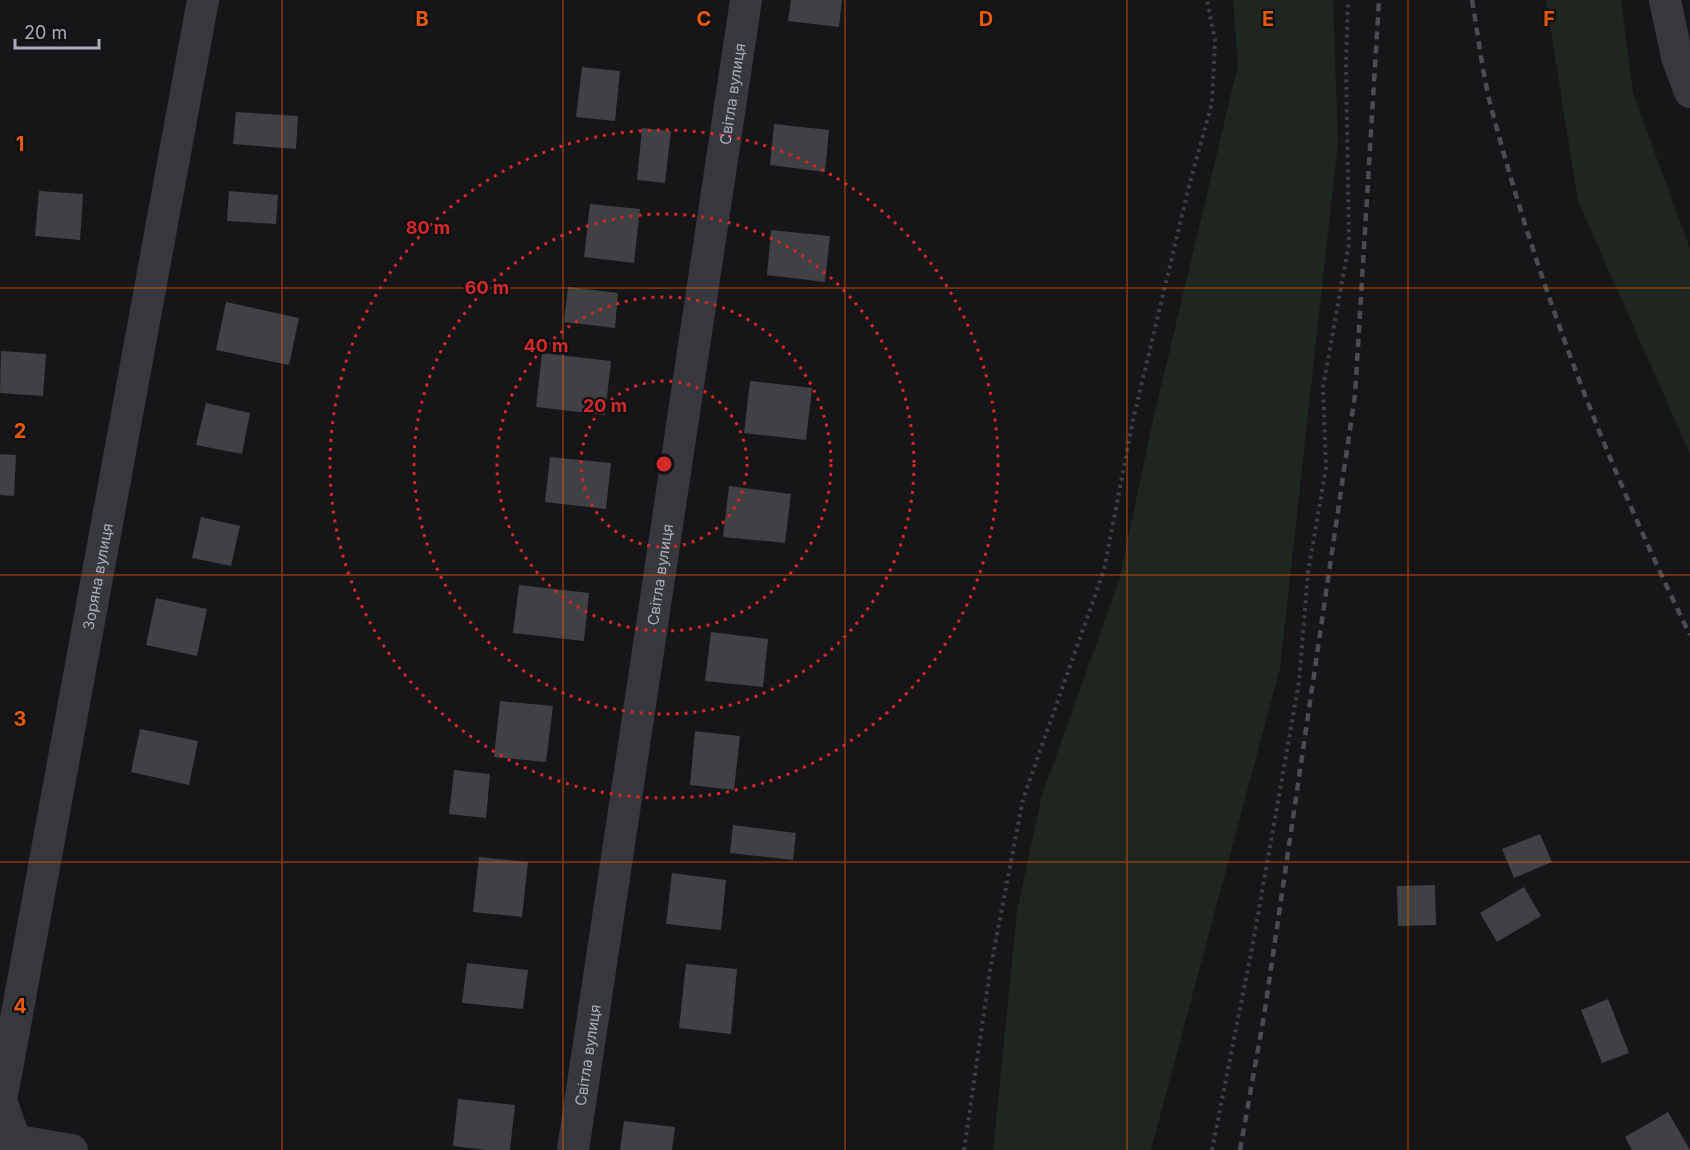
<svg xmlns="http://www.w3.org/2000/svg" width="1690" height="1150" font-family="Inter,sans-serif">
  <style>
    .green { fill: #1e261f }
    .building { fill: #404145 }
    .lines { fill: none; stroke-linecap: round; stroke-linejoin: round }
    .path { stroke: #3d3f44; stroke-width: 4; stroke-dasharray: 3 4.5; stroke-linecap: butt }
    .minor { stroke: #37383d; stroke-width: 32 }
    .rail { stroke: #4a4c52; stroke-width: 4.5; stroke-dasharray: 8 6; stroke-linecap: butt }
    .grid { fill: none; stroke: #e8590c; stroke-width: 1.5; stroke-opacity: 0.55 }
    .ring { fill: none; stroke: #d62828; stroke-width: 3; stroke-dasharray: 3 6 }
    .labels { text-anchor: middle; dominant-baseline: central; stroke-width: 4.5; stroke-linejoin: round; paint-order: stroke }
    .street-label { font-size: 15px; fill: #a8adb8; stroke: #111113 }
    .grid-label { font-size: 20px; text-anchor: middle; font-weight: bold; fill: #e8590c; stroke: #111113; stroke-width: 4.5; stroke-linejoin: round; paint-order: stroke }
    .centre { fill: #d62828; stroke: #111113; stroke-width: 3 }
    .ring-label { font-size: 18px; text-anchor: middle; font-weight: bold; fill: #d62828; stroke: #111113; stroke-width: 4.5; stroke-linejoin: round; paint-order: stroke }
  </style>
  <rect width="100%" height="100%" fill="#161618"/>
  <g class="green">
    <path d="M 1233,0 L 1333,0 L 1338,142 L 1280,668 L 1151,1150 L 993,1150 L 1017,911 L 1042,795 L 1119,581 L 1153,420 L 1238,65 Z"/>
    <path d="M 1546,0 L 1621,0 L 1633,93 L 1690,249 L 1690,454 L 1578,201 Z"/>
  </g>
  <g class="building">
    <path d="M 791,0 L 842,0 L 839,27 L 788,21 Z"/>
    <path d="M 582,67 L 620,71 L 615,121 L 576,117 Z"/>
    <path d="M 236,112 L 298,116 L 296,149 L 233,144 Z"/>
    <path d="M 774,124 L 829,130 L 825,172 L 770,165 Z"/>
    <path d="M 642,128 L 671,131 L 665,183 L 637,180 Z"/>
    <path d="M 39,191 L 83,194 L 80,240 L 35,236 Z"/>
    <path d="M 229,191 L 278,195 L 276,224 L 227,221 Z"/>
    <path d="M 590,204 L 640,209 L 634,263 L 584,257 Z"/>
    <path d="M 771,230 L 830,236 L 825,282 L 767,275 Z"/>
    <path d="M 568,287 L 618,293 L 615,328 L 564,322 Z"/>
    <path d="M 226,302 L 299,318 L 289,365 L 216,350 Z"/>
    <path d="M 1,351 L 46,354 L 43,396 L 0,393 Z"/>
    <path d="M 542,353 L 611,361 L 605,415 L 536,407 Z"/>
    <path d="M 750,381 L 812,388 L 806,440 L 744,433 Z"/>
    <path d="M 206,403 L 250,413 L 242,454 L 196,445 Z"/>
    <path d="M 0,454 L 16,455 L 14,496 L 0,495 Z"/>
    <path d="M 550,457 L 611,463 L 606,509 L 545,502 Z"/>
    <path d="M 729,486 L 791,494 L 785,543 L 723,537 Z"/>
    <path d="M 201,517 L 240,526 L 231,566 L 192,558 Z"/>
    <path d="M 519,585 L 589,593 L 584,641 L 513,633 Z"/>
    <path d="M 156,598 L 207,609 L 197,656 L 146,645 Z"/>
    <path d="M 711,632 L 768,639 L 763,687 L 705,681 Z"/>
    <path d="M 500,701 L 553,706 L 546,762 L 494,757 Z"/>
    <path d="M 140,729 L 198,741 L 189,785 L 131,772 Z"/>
    <path d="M 695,731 L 740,736 L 734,790 L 690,785 Z"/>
    <path d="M 454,770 L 490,774 L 486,818 L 449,814 Z"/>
    <path d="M 733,825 L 796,833 L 793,860 L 730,853 Z"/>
    <path d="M 1540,834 L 1552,862 L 1514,878 L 1502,849 Z"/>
    <path d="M 479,857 L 528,862 L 522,917 L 473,912 Z"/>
    <path d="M 672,873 L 726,880 L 721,930 L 666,924 Z"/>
    <path d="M 1435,885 L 1436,925 L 1398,926 L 1397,886 Z"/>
    <path d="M 1524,887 L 1541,916 L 1497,942 L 1480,913 Z"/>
    <path d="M 467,963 L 528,970 L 523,1009 L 462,1003 Z"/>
    <path d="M 686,964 L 737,969 L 731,1034 L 679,1028 Z"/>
    <path d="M 1608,999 L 1629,1053 L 1602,1063 L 1581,1010 Z"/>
    <path d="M 458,1099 L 515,1105 L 510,1150 L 486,1150 L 453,1146 Z"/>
    <path d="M 1668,1112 L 1690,1150 L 1632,1150 L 1625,1137 Z"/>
    <path d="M 624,1121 L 675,1127 L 672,1150 L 620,1150 Z"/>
  </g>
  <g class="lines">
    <g class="path">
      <path d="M 964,1150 L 990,971 L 1023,799 L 1104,570 L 1133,420 L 1190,182 L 1212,103 L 1215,40 L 1207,0"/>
      <path d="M 1212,1150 L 1253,943 L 1299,682 L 1308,572 L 1326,468 L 1323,387 L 1349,243 L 1346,64 L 1348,0"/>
    </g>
    <g class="minor">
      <path d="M 1665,0 L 1677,57 L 1690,92"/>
      <path d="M 0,1138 L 72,1150"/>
      <path id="s1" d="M 13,1150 L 15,1140 L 1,1101 L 203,0"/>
      <path id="s2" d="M 573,1150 L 746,0"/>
    </g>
    <g class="rail">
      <path d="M 1472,0 C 1478,34 1482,70 1490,103 C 1538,286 1607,465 1690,635"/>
      <path d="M 1240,1150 L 1264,1016 L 1355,395 L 1379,0"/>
    </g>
  </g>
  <path class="grid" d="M 282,0 L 282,1150M 563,0 L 563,1150M 845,0 L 845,1150M 1127,0 L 1127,1150M 1408,0 L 1408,1150M 0,288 L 1690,288M 0,575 L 1690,575M 0,862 L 1690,862"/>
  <g class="ring">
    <circle cx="664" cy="464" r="83"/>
    <circle cx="664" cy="464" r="167"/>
    <circle cx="664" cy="464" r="250"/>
    <circle cx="664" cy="464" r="334"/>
  </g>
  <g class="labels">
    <g class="street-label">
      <text stroke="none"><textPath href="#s2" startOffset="1068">Світла вулиця</textPath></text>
      <text stroke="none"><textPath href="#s2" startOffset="582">Світла вулиця</textPath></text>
      <text stroke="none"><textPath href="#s1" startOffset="585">Зоряна вулиця</textPath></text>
      <text stroke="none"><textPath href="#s2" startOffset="96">Світла вулиця</textPath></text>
    </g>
  </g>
  <g class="grid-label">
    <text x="422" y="26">B</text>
    <text x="704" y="26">C</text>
    <text x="986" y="26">D</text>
    <text x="1268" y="26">E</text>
    <text x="1549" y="26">F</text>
    <text x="20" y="151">1</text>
    <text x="20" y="438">2</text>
    <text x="20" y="726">3</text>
    <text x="20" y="1013">4</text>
  </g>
  <circle cx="664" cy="464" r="9" class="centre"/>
  <g class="ring-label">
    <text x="428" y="234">80 m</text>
    <text x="487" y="294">60 m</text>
    <text x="546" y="352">40 m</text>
    <text x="605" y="412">20 m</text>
  </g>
  <path d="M15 39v9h84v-9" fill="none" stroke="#a8adb8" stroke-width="3"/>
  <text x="24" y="39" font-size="18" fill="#a8adb8" stroke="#111113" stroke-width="4.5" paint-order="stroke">20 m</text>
</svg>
